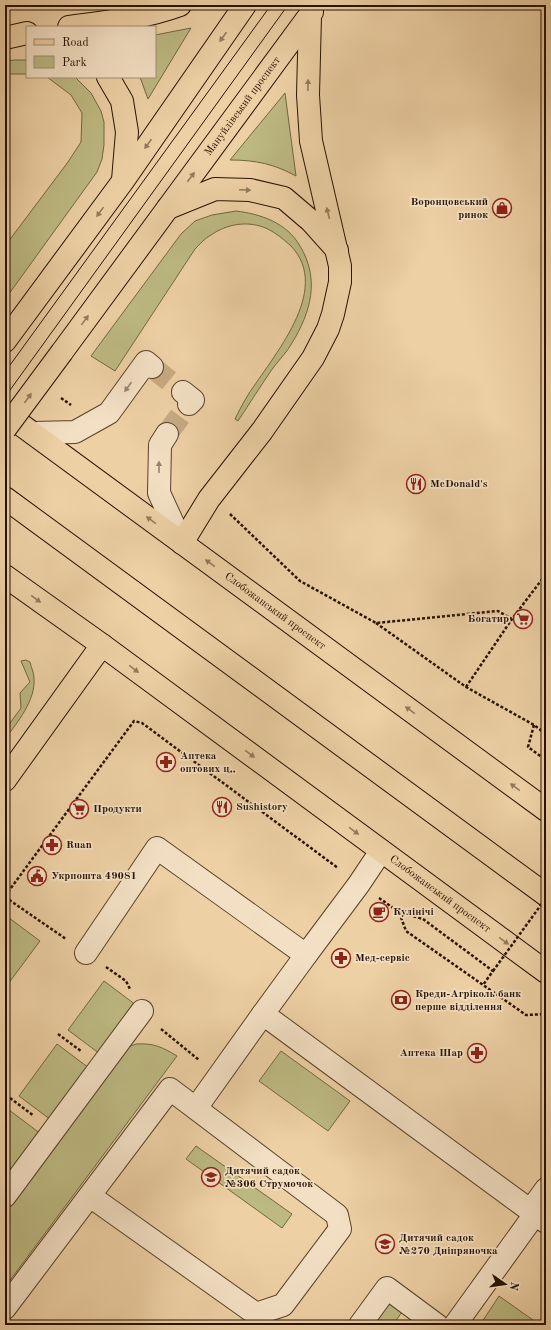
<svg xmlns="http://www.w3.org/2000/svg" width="551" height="1330" font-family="'Old Standard TT',serif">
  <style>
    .green { fill: #bdb982; stroke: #726641 }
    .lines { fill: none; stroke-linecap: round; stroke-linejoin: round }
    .minor-tunnel { stroke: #c6aa83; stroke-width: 22; stroke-dasharray: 22 11; stroke-linecap: butt }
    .minor-casing { stroke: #594229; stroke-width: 24 }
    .major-casing { stroke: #281200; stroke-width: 24 }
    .path { stroke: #281200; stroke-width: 2.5; stroke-dasharray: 3 2; stroke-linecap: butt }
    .minor { stroke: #f3e0c4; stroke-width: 22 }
    .major { stroke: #edd0a4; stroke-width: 22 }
    .tram { stroke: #281200; stroke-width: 1 }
    .major-bridge-casing { stroke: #281200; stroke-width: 24; stroke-linecap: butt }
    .path-bridge { stroke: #281200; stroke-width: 2.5; stroke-dasharray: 3 2; stroke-linecap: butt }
    .major-bridge { stroke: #edd0a4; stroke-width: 22 }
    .oneway { fill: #947a5a }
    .oneway2 { fill: #98836c }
    .labels { text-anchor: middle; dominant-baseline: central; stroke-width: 3.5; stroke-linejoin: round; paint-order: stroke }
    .street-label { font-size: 11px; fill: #281200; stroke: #f3e0c4 }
    .poi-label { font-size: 11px; font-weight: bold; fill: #281200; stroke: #f3e0c4; text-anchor: start }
  </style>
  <rect width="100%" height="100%" fill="#edd0a4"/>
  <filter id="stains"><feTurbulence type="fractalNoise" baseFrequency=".005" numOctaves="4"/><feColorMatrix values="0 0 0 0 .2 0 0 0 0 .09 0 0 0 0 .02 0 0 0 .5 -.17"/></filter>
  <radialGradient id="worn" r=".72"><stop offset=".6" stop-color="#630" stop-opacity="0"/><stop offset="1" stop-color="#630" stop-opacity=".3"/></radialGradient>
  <g class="green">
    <path d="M 191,28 L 148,99 L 140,77 L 155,77 L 155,35 Z"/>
    <path d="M 15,60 L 27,60 L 27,74 L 5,74 L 5,61 Z"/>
    <path d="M 47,77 L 75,77 L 91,93 L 101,111 L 104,122 L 104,145 L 102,159 L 97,172 L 6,298 L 5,297 L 5,246 L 68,162 L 81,142 L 82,113 L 71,95 Z"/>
    <path d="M 285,93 L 296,176 C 274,164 256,160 230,160 Z"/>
    <path d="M 236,211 C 261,214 287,223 300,246 C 320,279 311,312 292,343 C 287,352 279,360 273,368 C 261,385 250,403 238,421 L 235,419 C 239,411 243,403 248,395 C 272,357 333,290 291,246 C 283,239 274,231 263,227 C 246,221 227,224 211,235 C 205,238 200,244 195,249 L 115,371 L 91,356 L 181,234 L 195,221 L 212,215 Z"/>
    <path d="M 26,660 L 30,662 C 31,667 34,673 34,678 C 36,700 17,723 5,739 L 5,730 L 21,708 L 20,693 L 30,682 L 21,661 Z"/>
    <path d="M 5,915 L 40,941 L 5,988 Z"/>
    <path d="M 104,981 L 136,1005 L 100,1054 L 68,1030 Z"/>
    <path d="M 57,1044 L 89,1068 L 51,1120 L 19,1096 Z"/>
    <path d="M 136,1044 C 154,1043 162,1047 177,1056 L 5,1287 L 5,1209 L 94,1087 L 128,1047 Z"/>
    <path d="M 281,1051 L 350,1101 L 328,1131 L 259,1081 Z"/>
    <path d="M 9,1110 L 41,1134 L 5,1183 L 5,1115 Z"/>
    <path d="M 196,1146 L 292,1214 L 282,1228 L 186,1159 Z"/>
    <path d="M 499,1296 L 540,1325 L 480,1325 Z"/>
    <path d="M 399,1303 L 404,1309 L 393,1325 L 372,1325 L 387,1305 Z"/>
  </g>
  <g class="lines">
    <g class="minor-tunnel">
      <path d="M 152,367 L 183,392"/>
      <path d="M 167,434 L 189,404"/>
    </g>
    <g class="minor-casing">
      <g id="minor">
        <path d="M 183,392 L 193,400 L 189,404"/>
        <path d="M 33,433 L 75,432 L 109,413 L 146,362 L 152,367"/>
        <path d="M 167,434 L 160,445 L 159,493 L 182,543"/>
        <path d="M 86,953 L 157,848 L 306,955 L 263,1014 L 546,1222"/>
        <path d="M 306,955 L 359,884 L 381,851"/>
        <path d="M 196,1108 L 263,1014"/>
        <path d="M 5,1196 L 142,1011"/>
        <path d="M 530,1211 L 546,1189"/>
        <path d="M 5,1308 L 170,1089 L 337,1215 L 340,1229 L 283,1305 L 256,1314 L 90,1196"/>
        <path d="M 360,1325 L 387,1288 L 437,1325"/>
        <path d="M 455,1325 L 535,1214"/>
      </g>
    </g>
    <g class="major-casing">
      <g id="major">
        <path d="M 69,27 C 106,22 145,18 180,5"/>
        <path d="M 5,38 L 27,33"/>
        <path d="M 108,77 L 122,101 L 127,132 L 123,180"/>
        <path d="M 168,208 L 215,189 L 250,190 L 284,198 L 311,221 L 337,250"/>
        <path d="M 5,341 L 123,181 L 245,5"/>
        <path id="s1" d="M 62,352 L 312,12"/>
        <path id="s2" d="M 5,413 L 546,810"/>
        <path d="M 5,498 L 546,895"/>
        <path d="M 182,543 L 209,499 L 262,431 L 313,358 L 328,329 L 333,314 L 340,282 L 340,266 L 311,141 L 308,95 L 310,16"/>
        <path id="s3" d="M 5,576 L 102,645 L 546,972"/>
        <path d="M 5,780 L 102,645"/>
      </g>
    </g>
    <g class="path">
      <path d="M 61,398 L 71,405"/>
      <path d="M 230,514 L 300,581 L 376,623 L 498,611 L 512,619 L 546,574"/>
      <path d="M 376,623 L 466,687 L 534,725 L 546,734"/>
      <path d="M 466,687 L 512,619"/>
      <path d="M 534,725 L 528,747 L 543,758"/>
      <path d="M 5,896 L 134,721 L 142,723 L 338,868"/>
      <path d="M 5,897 L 66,939"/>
      <path d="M 379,898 L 399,912 L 406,931 L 526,1015 L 546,1014"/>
      <path d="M 399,912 L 423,919 L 493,971 L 483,985"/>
      <path d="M 106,967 L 126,981 L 130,989"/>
      <path d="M 161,1029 L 199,1060"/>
      <path d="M 58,1034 L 81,1051"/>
      <path d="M 10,1098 L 34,1116"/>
    </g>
    <use href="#minor" class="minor"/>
    <use href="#major" class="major"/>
    <g class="tram">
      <path d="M 5,372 L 271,5"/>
      <path d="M 5,397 L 288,5"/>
    </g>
    <g class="major-bridge-casing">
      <path id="major-bridge" d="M 5,429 L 62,352"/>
    </g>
    <path class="path-bridge" d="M 493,971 L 546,898"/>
    <use href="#major-bridge" class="major-bridge"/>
  </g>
  <defs><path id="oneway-solid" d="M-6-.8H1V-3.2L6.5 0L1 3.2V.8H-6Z"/></defs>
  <g class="oneway">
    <use href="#oneway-solid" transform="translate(223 37) rotate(125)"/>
    <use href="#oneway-solid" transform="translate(308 85) rotate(-89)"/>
    <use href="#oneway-solid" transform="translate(148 144) rotate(125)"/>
    <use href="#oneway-solid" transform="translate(191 177) rotate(-53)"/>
    <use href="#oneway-solid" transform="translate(245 190) rotate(3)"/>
    <use href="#oneway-solid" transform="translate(100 212) rotate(126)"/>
    <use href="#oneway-solid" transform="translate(328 213) rotate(-104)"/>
    <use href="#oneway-solid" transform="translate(85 320) rotate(-54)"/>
    <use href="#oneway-solid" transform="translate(28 398) rotate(-54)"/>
    <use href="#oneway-solid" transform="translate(151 520) rotate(-144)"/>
    <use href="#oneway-solid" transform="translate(210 563) rotate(-144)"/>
    <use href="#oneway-solid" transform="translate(36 599) rotate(36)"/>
    <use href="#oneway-solid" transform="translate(134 669) rotate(37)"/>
    <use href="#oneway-solid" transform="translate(410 710) rotate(-144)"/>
    <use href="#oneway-solid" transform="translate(250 754) rotate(36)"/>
    <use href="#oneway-solid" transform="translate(515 787) rotate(-144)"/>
    <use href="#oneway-solid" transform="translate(354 831) rotate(36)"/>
    <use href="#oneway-solid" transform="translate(504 941) rotate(36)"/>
  </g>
  <g class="oneway2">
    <use href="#oneway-solid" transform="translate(128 387) rotate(126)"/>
    <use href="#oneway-solid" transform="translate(159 467) rotate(-90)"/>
  </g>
  <defs>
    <g id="shop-ring" transform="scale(1)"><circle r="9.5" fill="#f3e0c4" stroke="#8f2418" stroke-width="1.5"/><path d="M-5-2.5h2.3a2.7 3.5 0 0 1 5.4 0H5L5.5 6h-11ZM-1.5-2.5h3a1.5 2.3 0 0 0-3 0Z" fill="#8f2418"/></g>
    <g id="restaurant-ring" transform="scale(1)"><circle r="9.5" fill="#f3e0c4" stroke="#8f2418" stroke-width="1.5"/><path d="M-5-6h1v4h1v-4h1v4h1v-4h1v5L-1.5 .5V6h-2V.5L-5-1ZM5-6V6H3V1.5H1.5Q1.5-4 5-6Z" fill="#8f2418"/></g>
    <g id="supermarket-ring" transform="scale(1)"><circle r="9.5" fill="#f3e0c4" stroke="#8f2418" stroke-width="1.5"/><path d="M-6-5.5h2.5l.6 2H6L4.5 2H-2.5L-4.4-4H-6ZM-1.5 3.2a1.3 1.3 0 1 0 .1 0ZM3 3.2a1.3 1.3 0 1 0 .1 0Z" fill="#8f2418"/></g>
    <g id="pharmacy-ring" transform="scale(1)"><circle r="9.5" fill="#f3e0c4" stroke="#8f2418" stroke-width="1.5"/><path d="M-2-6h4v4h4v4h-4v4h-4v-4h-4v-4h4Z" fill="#8f2418"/></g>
    <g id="civic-ring" transform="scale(1)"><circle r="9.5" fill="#f3e0c4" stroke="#8f2418" stroke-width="1.5"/><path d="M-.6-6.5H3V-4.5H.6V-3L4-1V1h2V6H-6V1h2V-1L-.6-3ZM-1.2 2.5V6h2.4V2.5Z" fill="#8f2418"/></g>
    <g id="cafe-ring" transform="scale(1)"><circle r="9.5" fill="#f3e0c4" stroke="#8f2418" stroke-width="1.5"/><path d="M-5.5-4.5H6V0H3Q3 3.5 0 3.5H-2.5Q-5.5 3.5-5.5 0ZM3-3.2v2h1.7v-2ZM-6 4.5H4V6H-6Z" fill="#8f2418"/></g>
    <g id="bank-ring" transform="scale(1)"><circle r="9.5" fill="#f3e0c4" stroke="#8f2418" stroke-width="1.5"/><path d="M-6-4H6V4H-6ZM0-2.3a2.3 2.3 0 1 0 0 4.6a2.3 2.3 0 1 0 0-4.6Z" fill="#8f2418"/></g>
    <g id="school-ring" transform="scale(1)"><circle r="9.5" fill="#f3e0c4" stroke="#8f2418" stroke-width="1.5"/><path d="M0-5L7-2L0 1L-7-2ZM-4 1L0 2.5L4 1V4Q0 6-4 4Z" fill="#8f2418"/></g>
  </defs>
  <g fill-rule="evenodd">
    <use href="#shop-ring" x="502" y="208"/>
    <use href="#restaurant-ring" x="416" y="484"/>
    <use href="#supermarket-ring" x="523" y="619"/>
    <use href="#pharmacy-ring" x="166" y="762"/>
    <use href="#restaurant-ring" x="222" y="807"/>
    <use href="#supermarket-ring" x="79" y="809"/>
    <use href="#pharmacy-ring" x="52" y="845"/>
    <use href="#civic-ring" x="37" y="876"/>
    <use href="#cafe-ring" x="379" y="912"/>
    <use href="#pharmacy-ring" x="341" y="958"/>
    <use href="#bank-ring" x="401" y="1000"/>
    <use href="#pharmacy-ring" x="477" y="1053"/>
    <use href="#school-ring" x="211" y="1177"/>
    <use href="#school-ring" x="385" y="1244"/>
  </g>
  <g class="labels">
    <g class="street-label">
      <text stroke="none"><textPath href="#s1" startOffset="305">Мануйлівський проспект</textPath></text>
      <text stroke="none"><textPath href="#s2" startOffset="335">Слобожанський проспект</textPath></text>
      <text stroke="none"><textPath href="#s3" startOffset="539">Слобожанський проспект</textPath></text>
    </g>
    <g class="poi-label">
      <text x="488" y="202" text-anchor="end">Воронцовський<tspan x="488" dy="13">ринок</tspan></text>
      <text x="430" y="484">McDonald's</text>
      <text x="509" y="619" text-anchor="end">Богатир</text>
      <text x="180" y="756">Аптека<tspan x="180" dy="13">оптових ц‥</tspan></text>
      <text x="236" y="807">Sushistory</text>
      <text x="93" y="809">Продукти</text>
      <text x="66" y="845">Ruan</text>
      <text x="51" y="876">Укрпошта 49081</text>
      <text x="393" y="912">Кулінічі</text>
      <text x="355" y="958">Мед-сервіс</text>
      <text x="415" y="994">Креди-Агріколь банк<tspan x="415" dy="13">перше відділення</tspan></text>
      <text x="463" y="1053" text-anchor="end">Аптека Шар</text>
      <text x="225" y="1171">Дитячий садок<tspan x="225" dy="13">№306 Струмочок</tspan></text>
      <text x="399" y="1238">Дитячий садок<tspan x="399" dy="13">№270 Дніпряночка</tspan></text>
    </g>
  </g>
  <rect width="551" height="1330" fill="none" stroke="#edd0a4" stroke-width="20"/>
  <rect x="6" y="6" width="539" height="1318" fill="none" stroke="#281200" stroke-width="2"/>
  <rect x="10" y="10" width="531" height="1310" fill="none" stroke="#281200"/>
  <rect x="26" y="26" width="130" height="52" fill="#f3e0c4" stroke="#a28e76"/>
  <rect x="34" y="39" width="20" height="6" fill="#edd0a4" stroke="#a28e76"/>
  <text x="62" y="46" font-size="12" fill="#281200">Road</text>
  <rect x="34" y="56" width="20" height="12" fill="#bdb982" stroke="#a28e76"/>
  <text x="62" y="66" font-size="12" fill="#281200">Park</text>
  <g transform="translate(505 1284) rotate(103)" stroke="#f3e0c4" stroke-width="3" paint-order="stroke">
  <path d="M0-3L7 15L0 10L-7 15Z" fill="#281200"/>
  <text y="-6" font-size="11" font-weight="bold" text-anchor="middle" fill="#281200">N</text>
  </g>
  <rect width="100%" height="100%" filter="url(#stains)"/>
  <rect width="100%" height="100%" fill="url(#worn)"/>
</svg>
